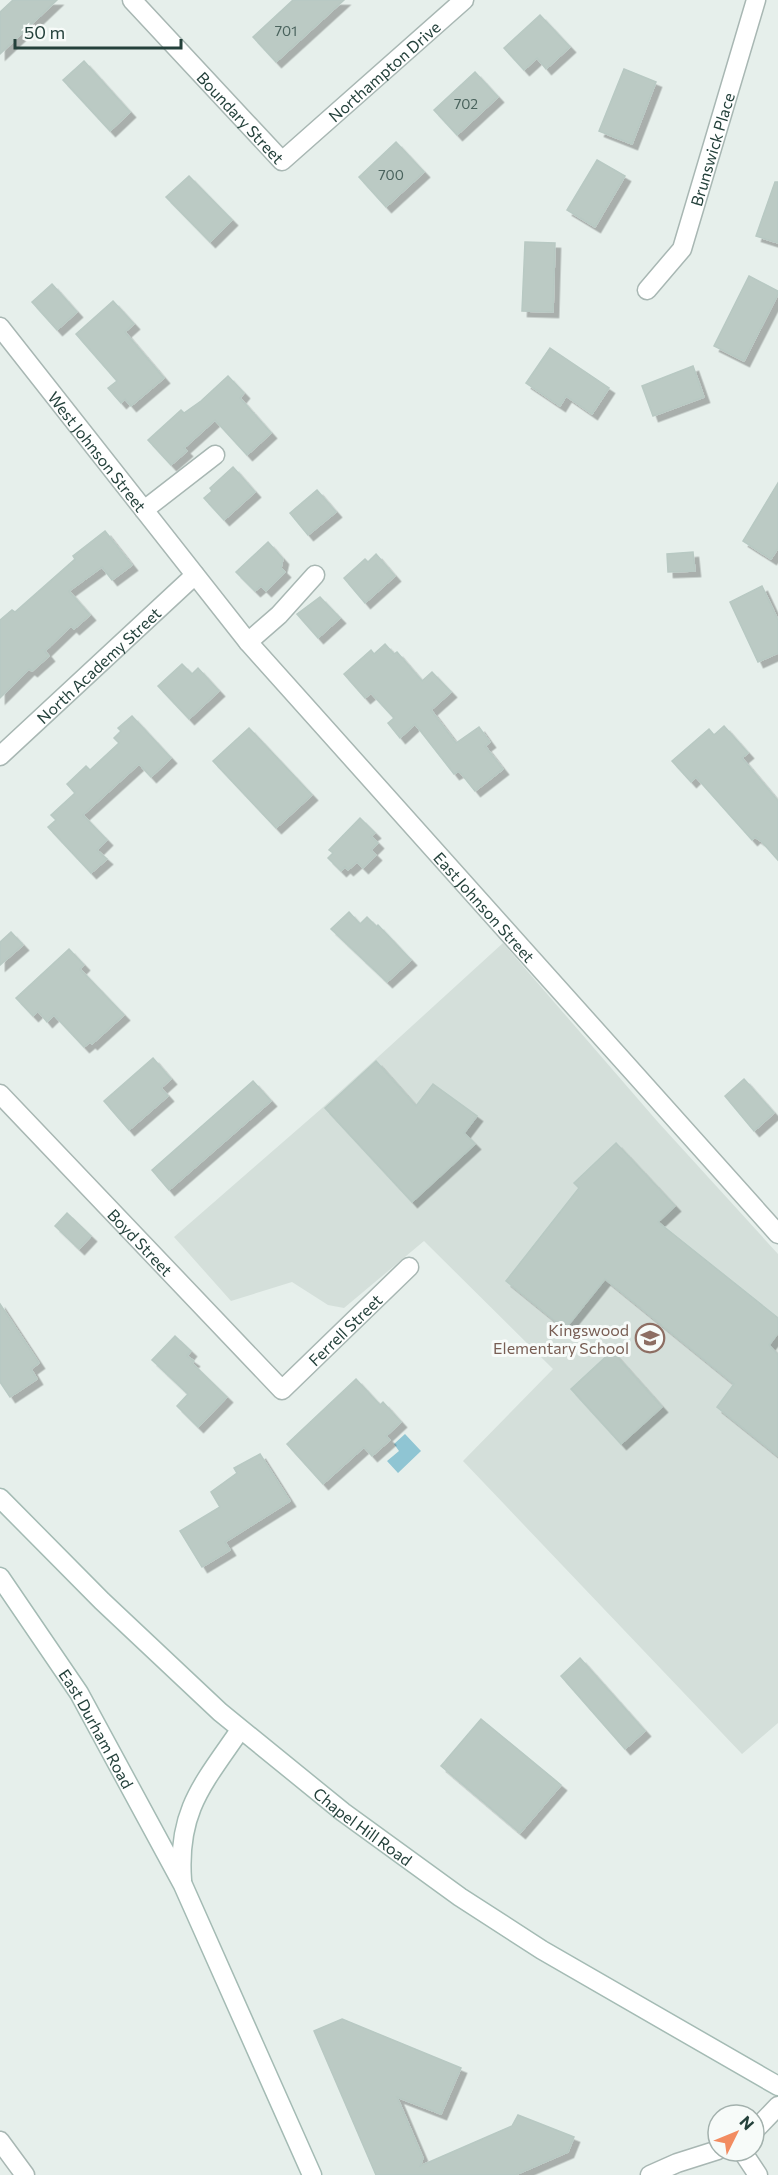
<svg xmlns="http://www.w3.org/2000/svg" width="778" height="2175" font-family="Commissioner,sans-serif">
  <style>
    .built { fill: #d4dfda }
    .water { fill: #8fc5d3 }
    .building { fill: #bbcac4; stroke: #b8c9c3; stroke-width: 1.5; filter: url(#shadow) }
    .lines { fill: none; stroke-linecap: round; stroke-linejoin: round }
    .street-casing { stroke: #a8b7b3; stroke-width: 21 }
    .secondary-casing { stroke: #a4bbb4; stroke-width: 21 }
    .street { stroke: #fff; stroke-width: 18 }
    .secondary { stroke: #fff; stroke-width: 18 }
    .labels { text-anchor: middle; dominant-baseline: central; stroke-width: 6; stroke-linejoin: round; paint-order: stroke }
    .number-label { font-size: 14px; fill: #4a635d }
    .street-label { font-size: 16px; fill: #24413b; stroke: #f7fbf9 }
    .education-label { font-size: 16px; fill: #785e54; stroke: #f7fbf9; text-anchor: end }
  </style>
  <defs>
    <filter id="shadow"><feDropShadow dx="5.5" dy="5.5" stdDeviation="0" flood-color="#0004"/></filter>
  </defs>
  <rect width="100%" height="100%" fill="#e6efeb"/>
  <path class="built" d="M 503,943 L 657,1121 L 778,1254 L 778,1723 L 742,1754 L 463,1461 L 553,1369 L 424,1241 L 344,1308 L 328,1305 L 292,1282 L 231,1301 L 174,1237 L 321,1109 Z"/>
  <path class="water" d="M 405,1434 L 421,1451 L 398,1473 L 387,1461 L 399,1451 L 394,1444 Z"/>
  <g class="building">
    <path d="M 13,0 L 57,0 L 0,54 L 0,12 Z"/>
    <path d="M 293,0 L 344,0 L 276,62 L 253,37 Z"/>
    <path d="M 540,15 L 570,47 L 546,69 L 537,58 L 524,70 L 504,48 Z"/>
    <path d="M 84,61 L 130,112 L 110,131 L 63,80 Z"/>
    <path d="M 624,69 L 656,82 L 632,144 L 599,131 Z"/>
    <path d="M 475,72 L 498,97 L 457,135 L 434,110 Z"/>
    <path d="M 396,142 L 424,172 L 386,207 L 359,177 Z"/>
    <path d="M 597,160 L 625,176 L 595,227 L 567,210 Z"/>
    <path d="M 189,176 L 232,220 L 210,242 L 166,197 Z"/>
    <path d="M 775,182 L 778,182 L 778,243 L 756,236 Z"/>
    <path d="M 525,242 L 555,243 L 553,312 L 522,311 Z"/>
    <path d="M 749,276 L 778,291 L 778,294 L 744,361 L 714,346 Z"/>
    <path d="M 52,284 L 77,312 L 57,330 L 32,302 Z"/>
    <path d="M 113,301 L 134,324 L 125,332 L 164,378 L 131,406 L 125,399 L 121,403 L 108,388 L 117,381 L 76,334 Z"/>
    <path d="M 550,348 L 609,388 L 592,414 L 566,396 L 560,406 L 526,383 Z"/>
    <path d="M 693,366 L 704,397 L 653,416 L 642,386 Z"/>
    <path d="M 228,376 L 244,393 L 240,398 L 271,433 L 247,455 L 215,420 L 184,448 L 187,451 L 171,465 L 148,440 L 181,410 L 184,413 L 201,401 Z"/>
    <path d="M 233,467 L 255,492 L 224,520 L 204,498 L 212,491 L 210,488 Z"/>
    <path d="M 778,483 L 778,548 L 771,559 L 743,541 Z"/>
    <path d="M 317,490 L 336,512 L 308,535 L 290,513 Z"/>
    <path d="M 105,531 L 132,565 L 112,580 L 102,567 L 69,591 L 90,615 L 74,629 L 71,626 L 45,651 L 49,656 L 32,671 L 29,669 L 0,698 L 0,620 L 12,610 L 15,612 L 75,559 L 73,556 Z"/>
    <path d="M 268,542 L 283,559 L 281,568 L 285,572 L 266,591 L 261,586 L 255,591 L 236,572 Z"/>
    <path d="M 693,552 L 695,571 L 668,572 L 667,554 Z"/>
    <path d="M 376,554 L 395,576 L 365,603 L 344,578 L 365,559 L 368,562 Z"/>
    <path d="M 762,586 L 778,620 L 778,653 L 758,662 L 730,602 Z"/>
    <path d="M 320,597 L 340,618 L 318,638 L 297,614 Z"/>
    <path d="M 385,644 L 394,654 L 397,652 L 422,681 L 432,672 L 451,692 L 431,710 L 456,743 L 479,727 L 490,742 L 485,746 L 503,769 L 475,791 L 459,771 L 454,774 L 415,724 L 400,738 L 388,723 L 394,718 L 371,693 L 365,698 L 344,674 L 371,650 L 374,654 Z"/>
    <path d="M 182,664 L 192,674 L 198,668 L 219,691 L 189,719 L 158,686 Z"/>
    <path d="M 132,716 L 171,758 L 151,777 L 139,764 L 83,815 L 107,840 L 97,850 L 107,859 L 91,873 L 48,827 L 56,820 L 51,815 L 75,793 L 67,784 L 86,766 L 90,770 L 119,743 L 114,738 L 121,731 L 118,728 Z"/>
    <path d="M 724,726 L 748,753 L 742,758 L 778,801 L 778,860 L 762,842 L 755,837 L 752,840 L 696,777 L 691,782 L 672,761 L 709,729 L 714,735 Z"/>
    <path d="M 249,728 L 312,795 L 276,828 L 213,761 Z"/>
    <path d="M 360,818 L 375,833 L 371,836 L 378,843 L 371,850 L 376,855 L 363,868 L 357,862 L 348,870 L 345,867 L 341,871 L 328,858 L 333,853 L 329,850 Z"/>
    <path d="M 349,912 L 360,924 L 367,917 L 377,927 L 378,925 L 411,960 L 387,982 L 331,929 Z"/>
    <path d="M 11,932 L 23,945 L 0,965 L 0,942 Z"/>
    <path d="M 69,949 L 84,965 L 80,969 L 124,1015 L 92,1044 L 90,1042 L 84,1047 L 54,1015 L 47,1022 L 38,1011 L 33,1016 L 16,998 Z"/>
    <path d="M 153,1058 L 171,1079 L 161,1088 L 168,1096 L 129,1130 L 104,1101 Z"/>
    <path d="M 376,1061 L 416,1106 L 433,1084 L 477,1116 L 464,1133 L 475,1144 L 412,1202 L 325,1108 Z"/>
    <path d="M 744,1079 L 774,1113 L 754,1131 L 725,1096 Z"/>
    <path d="M 253,1081 L 271,1101 L 169,1190 L 152,1170 Z"/>
    <path d="M 616,1143 L 675,1206 L 658,1222 L 778,1318 L 778,1333 L 769,1345 L 778,1355 L 778,1456 L 717,1407 L 734,1384 L 605,1279 L 565,1329 L 506,1281 L 579,1188 L 574,1183 Z"/>
    <path d="M 67,1213 L 91,1236 L 79,1249 L 55,1226 Z"/>
    <path d="M 0,1304 L 39,1363 L 31,1369 L 37,1379 L 10,1397 L 0,1382 Z"/>
    <path d="M 175,1336 L 191,1351 L 187,1356 L 194,1361 L 192,1363 L 227,1397 L 198,1427 L 177,1406 L 188,1394 L 152,1360 Z"/>
    <path d="M 612,1351 L 662,1407 L 621,1444 L 571,1389 Z"/>
    <path d="M 356,1379 L 380,1405 L 383,1402 L 401,1422 L 386,1436 L 390,1440 L 372,1456 L 364,1447 L 323,1484 L 287,1444 Z"/>
    <path d="M 260,1454 L 290,1501 L 225,1542 L 230,1550 L 202,1567 L 180,1531 L 220,1507 L 211,1492 L 237,1473 L 234,1468 Z"/>
    <path d="M 580,1658 L 645,1731 L 625,1749 L 561,1676 Z"/>
    <path d="M 481,1719 L 561,1785 L 520,1833 L 441,1766 Z"/>
    <path d="M 342,2019 L 461,2068 L 441,2114 L 397,2097 L 423,2158 L 420,2166 L 512,2126 L 518,2115 L 574,2137 L 568,2152 L 515,2175 L 376,2175 L 314,2031 Z"/>
  </g>
  <g class="lines">
    <g class="street-casing">
      <g id="street">
        <path id="s1" d="M 132,0 L 282,161 L 464,0"/>
        <path id="s2" d="M 647,290 L 682,249 L 756,0"/>
        <path id="s3" d="M 0,327 L 248,642 L 778,1234"/>
        <path d="M 144,510 L 215,455"/>
        <path d="M 248,642 L 279,615 L 315,575"/>
        <path id="s4" d="M 0,756 L 195,575"/>
        <path id="s5" d="M 0,1094 L 282,1390 L 409,1267"/>
        <path d="M 754,2131 L 778,2106"/>
        <path d="M 0,2141 L 25,2175"/>
        <path d="M 742,2151 L 758,2175"/>
        <path d="M 650,2175 L 677,2163 L 718,2150"/>
      </g>
    </g>
    <g class="secondary-casing">
      <g id="secondary">
        <path id="s6" d="M 0,1498 L 102,1601 L 220,1712 L 343,1812 L 460,1897 L 542,1950 L 778,2086"/>
        <path id="s7" d="M 0,1577 L 79,1693 L 183,1885 L 312,2175"/>
        <path d="M 182,1880 C 177,1811 203,1784 240,1730"/>
      </g>
    </g>
    <use href="#street" class="street"/>
    <use href="#secondary" class="secondary"/>
  </g>
  <defs>
    <g id="school-ring" transform="scale(1.5)"><circle r="9.5" fill="#f7fbf9" stroke="#8d6e63" stroke-width="1.5"/><path d="M0-5L7-2L0 1L-7-2ZM-4 1L0 2.5L4 1V4Q0 6-4 4Z" fill="#8d6e63"/></g>
  </defs>
  <g fill-rule="evenodd">
    <use href="#school-ring" x="650" y="1338"/>
  </g>
  <g class="labels">
    <g class="number-label">
      <text x="286" y="30">701</text>
      <text x="466" y="103">702</text>
      <text x="391" y="174">700</text>
    </g>
    <g class="street-label">
      <text stroke="none"><textPath href="#s1" startOffset="356">Northampton Drive</textPath></text>
      <text stroke="none"><textPath href="#s1" startOffset="160">Boundary Street</textPath></text>
      <text stroke="none"><textPath href="#s2" startOffset="158">Brunswick Place</textPath></text>
      <text stroke="none"><textPath href="#s3" startOffset="158">West Johnson Street</textPath></text>
      <text stroke="none"><textPath href="#s4" startOffset="134">North Academy Street</textPath></text>
      <text stroke="none"><textPath href="#s3" startOffset="756">East Johnson Street</textPath></text>
      <text stroke="none"><textPath href="#s5" startOffset="204">Boyd Street</textPath></text>
      <text stroke="none"><textPath href="#s5" startOffset="496">Ferrell Street</textPath></text>
      <text stroke="none"><textPath href="#s7" startOffset="180">East Durham Road</textPath></text>
      <text stroke="none"><textPath href="#s6" startOffset="490">Chapel Hill Road</textPath></text>
    </g>
    <g class="education-label">
      <text x="629" y="1329">Kingswood<tspan x="629" dy="18">Elementary School</tspan></text>
    </g>
  </g>
  <g transform="translate(736 2133) rotate(47)"><circle r="28" fill="#f7fbf9" stroke="#a3b1ad" stroke-width="1.5"/>
  <path d="M0-4.5L10 22L0 15L-10 22Z" fill="#f28c61"/>
  <text y="-9" font-size="16" font-weight="bold" text-anchor="middle" fill="#24413b">N</text>
  </g>
  <path d="M15 39v9h166v-9" fill="none" stroke="#24413b" stroke-width="3"/>
  <text x="24" y="39" font-size="18" fill="#24413b" stroke="#f7fbf9" stroke-width="4.5" paint-order="stroke">50 m</text>
</svg>
